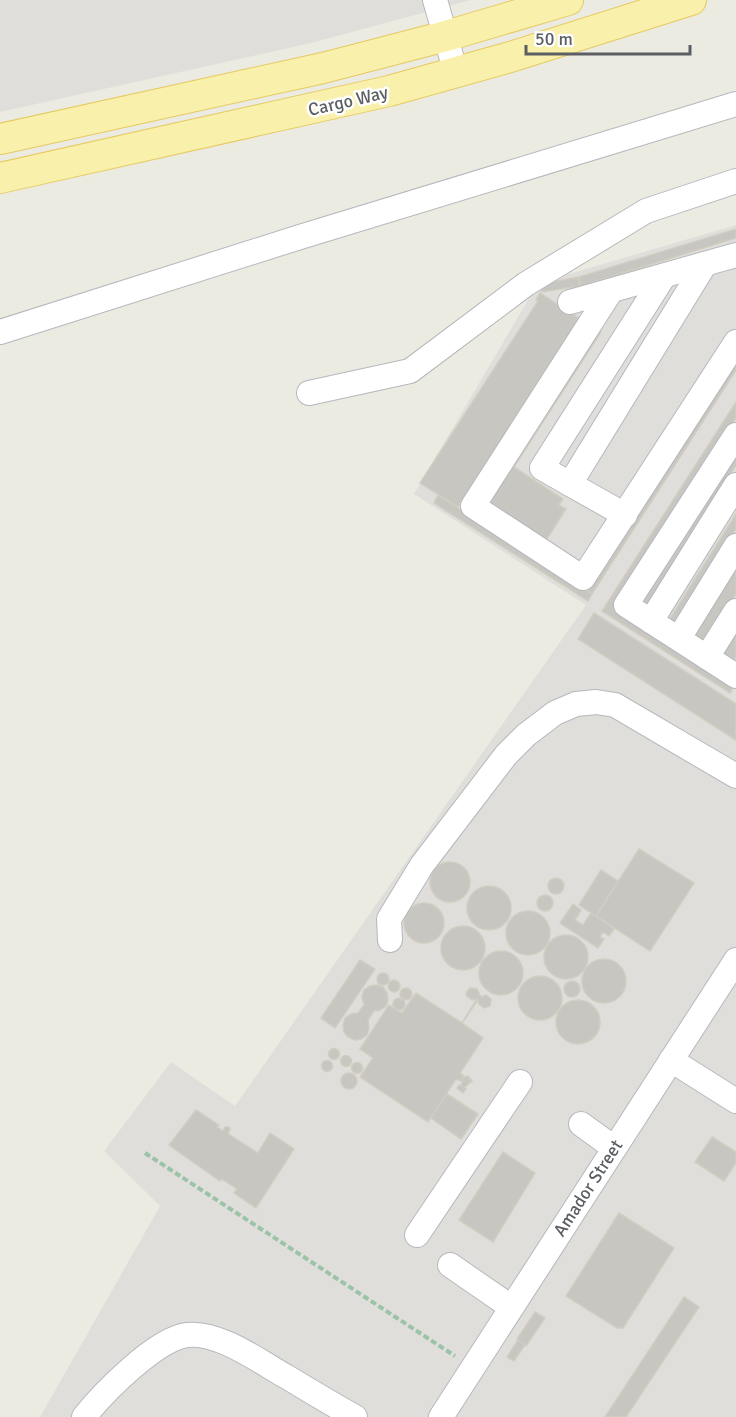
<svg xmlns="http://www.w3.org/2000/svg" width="736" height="1417" font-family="Signika,sans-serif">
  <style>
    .industrial { fill: #e0deda }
    .building { fill: #c8c6c0; stroke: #d1cdc1; stroke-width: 1.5 }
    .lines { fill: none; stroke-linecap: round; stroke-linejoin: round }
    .minor-casing { stroke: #b5b8bc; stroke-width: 26 }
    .major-casing { stroke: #e7c961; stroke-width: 32 }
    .path { stroke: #9ac3a8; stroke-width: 4; stroke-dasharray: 6 3; stroke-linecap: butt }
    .minor { stroke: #fff; stroke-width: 24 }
    .major { stroke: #f9f1ab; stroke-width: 30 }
    .labels { text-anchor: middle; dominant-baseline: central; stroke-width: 5; stroke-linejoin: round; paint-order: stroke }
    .street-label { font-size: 18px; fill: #5b5e62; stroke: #fff }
  </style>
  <rect width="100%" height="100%" fill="#ecebe2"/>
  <g class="industrial">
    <path d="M 0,0 L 471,0 L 311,43 L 0,112 Z"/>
    <path d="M 736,225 L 736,1417 L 40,1417 L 160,1206 L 104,1151 L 171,1062 L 235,1106 L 586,605 L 414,494 L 538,283 Z"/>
  </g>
  <g class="building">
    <path d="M 736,229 L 736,238 L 581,286 L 579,277 Z"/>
    <path d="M 578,277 L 580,286 L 542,292 L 541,284 Z"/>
    <path d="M 540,293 L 580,319 L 458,507 L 420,483 L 538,301 L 536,300 Z"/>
    <path d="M 593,327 L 601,332 L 514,467 L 563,499 L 559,505 L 566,509 L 545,542 L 481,501 Z"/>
    <path d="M 736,358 L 736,370 L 592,594 L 586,590 Z"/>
    <path d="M 736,402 L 736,418 L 615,609 L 734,686 L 730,693 L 602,611 Z"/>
    <path d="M 736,448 L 736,465 L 645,607 L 637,602 Z"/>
    <path d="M 438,495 L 592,594 L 588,601 L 434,503 Z"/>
    <path d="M 736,514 L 736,529 L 676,624 L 669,620 Z"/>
    <path d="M 736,563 L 736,594 L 706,642 L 692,634 Z"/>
    <path d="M 594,613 L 736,704 L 736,740 L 578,639 Z"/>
    <path d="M 736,627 L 736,657 L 734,660 L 720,652 Z"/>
    <path d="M 639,849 L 694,883 L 650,951 L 596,916 Z"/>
    <circle cx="450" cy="882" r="20"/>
    <path d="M 601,870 L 618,881 L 596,916 L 579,905 Z"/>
    <circle cx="556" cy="886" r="8"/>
    <circle cx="489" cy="908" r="22"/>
    <circle cx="545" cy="903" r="8"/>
    <circle cx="424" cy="923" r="20"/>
    <path d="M 573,904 L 581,910 L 575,920 L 583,925 L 591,913 L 614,929 L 609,936 L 603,932 L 600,937 L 604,939 L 598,948 L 560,923 Z"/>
    <circle cx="528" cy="933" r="22"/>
    <circle cx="463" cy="948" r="22"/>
    <circle cx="566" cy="957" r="22"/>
    <circle cx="501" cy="973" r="22"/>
    <circle cx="604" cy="981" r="22"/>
    <path d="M 360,960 L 375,969 L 335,1028 L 321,1018 Z"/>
    <circle cx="383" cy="979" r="6"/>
    <circle cx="540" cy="998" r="22"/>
    <circle cx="394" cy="986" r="6"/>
    <circle cx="572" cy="989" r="8"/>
    <path d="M 377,985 L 383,987 L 387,993 L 388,1000 L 386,1006 L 380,1010 L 374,1011 L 368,1020 L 369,1028 L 367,1035 L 361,1039 L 355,1040 L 348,1037 L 344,1032 L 343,1025 L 345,1018 L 351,1014 L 358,1013 L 364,1005 L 362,997 L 364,990 L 370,986 Z"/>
    <circle cx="406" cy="994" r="6"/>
    <path d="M 470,988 L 477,989 L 481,997 L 486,995 L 491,999 L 490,1006 L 484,1008 L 479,1004 L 478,1000 L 462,1023 L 483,1038 L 460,1073 L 464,1076 L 461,1081 L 456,1079 L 428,1122 L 360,1077 L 373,1058 L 360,1049 L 389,1005 L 402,1013 L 416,993 L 462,1023 L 477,999 L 472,1000 L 467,996 L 466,993 Z"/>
    <circle cx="399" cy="1004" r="6"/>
    <circle cx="578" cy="1022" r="22"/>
    <circle cx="334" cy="1054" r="5.5"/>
    <circle cx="346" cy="1061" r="5.5"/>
    <circle cx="327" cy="1066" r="5.5"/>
    <circle cx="357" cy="1068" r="5.5"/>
    <circle cx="349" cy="1081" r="8"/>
    <path d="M 468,1076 L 472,1081 L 464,1088 L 466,1089 L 463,1093 L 457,1088 L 459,1085 L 461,1086 L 463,1078 Z"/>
    <path d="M 447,1094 L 478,1114 L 461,1139 L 431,1118 Z"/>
    <path d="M 196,1110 L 219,1125 L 217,1127 L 223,1131 L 225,1127 L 229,1127 L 230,1129 L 228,1134 L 258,1153 L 270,1133 L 294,1149 L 256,1208 L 234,1193 L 237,1189 L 222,1179 L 220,1181 L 169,1145 Z"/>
    <path d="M 712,1137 L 736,1152 L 736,1163 L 724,1181 L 695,1162 Z"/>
    <path d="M 503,1152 L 535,1173 L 493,1242 L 459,1220 Z"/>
    <path d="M 619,1213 L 674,1248 L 623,1328 L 617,1328 L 566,1296 Z"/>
    <path d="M 684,1297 L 699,1307 L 626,1417 L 605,1417 Z"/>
    <path d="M 535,1312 L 545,1318 L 526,1346 L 517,1339 Z"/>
    <path d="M 518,1340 L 525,1345 L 514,1361 L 507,1357 Z"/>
  </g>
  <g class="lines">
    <g class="minor-casing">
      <g id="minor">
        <path d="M 435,0 L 456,73"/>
        <path d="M 664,276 L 542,468 L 570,484 L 705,264"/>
        <path d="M 611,291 L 473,506 L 583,578 L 736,342"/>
        <path d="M 570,302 L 736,255"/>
        <path d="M 0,332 L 300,237 L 736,104"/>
        <path d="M 309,393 L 410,371 L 526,284 L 646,211 L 736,181"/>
        <path d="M 736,435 L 626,605 L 736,676"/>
        <path d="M 570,484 L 625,515"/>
        <path d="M 651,621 L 736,485"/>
        <path d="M 679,638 L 736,546"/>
        <path d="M 707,657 L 736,611"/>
        <path d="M 390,940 L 389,919 L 422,865 L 506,755 L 526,735 L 555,713 L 576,704 L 596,702 L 615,705 L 736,776"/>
        <path d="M 671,1060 L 736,1101"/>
        <path d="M 581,1124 L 614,1148"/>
        <path d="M 417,1235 L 520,1082"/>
        <path d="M 450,1265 L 511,1307"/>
        <path d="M 84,1417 C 103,1393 156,1339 187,1335 C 219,1331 260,1362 287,1377 C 310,1391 332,1404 355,1417"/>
        <path d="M 441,1417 L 736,960"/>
      </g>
    </g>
    <g class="major-casing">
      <g id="major">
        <path d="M 0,139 L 323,68 L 446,36 L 568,0"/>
        <path d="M 0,178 L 389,91 L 507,58 L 691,0"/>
      </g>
    </g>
    <path class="path" d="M 145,1153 L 455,1356"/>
    <use href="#minor" class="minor"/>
    <use href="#major" class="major"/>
  </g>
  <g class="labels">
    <g class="street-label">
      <text transform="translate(348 101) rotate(-13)">Cargo Way</text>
      <text transform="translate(588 1188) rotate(-57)">Amador Street</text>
    </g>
  </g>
  <path d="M526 45v9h164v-9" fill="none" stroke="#5b5e62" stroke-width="3"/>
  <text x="535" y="45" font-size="18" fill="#5b5e62" stroke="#ffffff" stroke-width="4.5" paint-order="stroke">50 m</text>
</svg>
